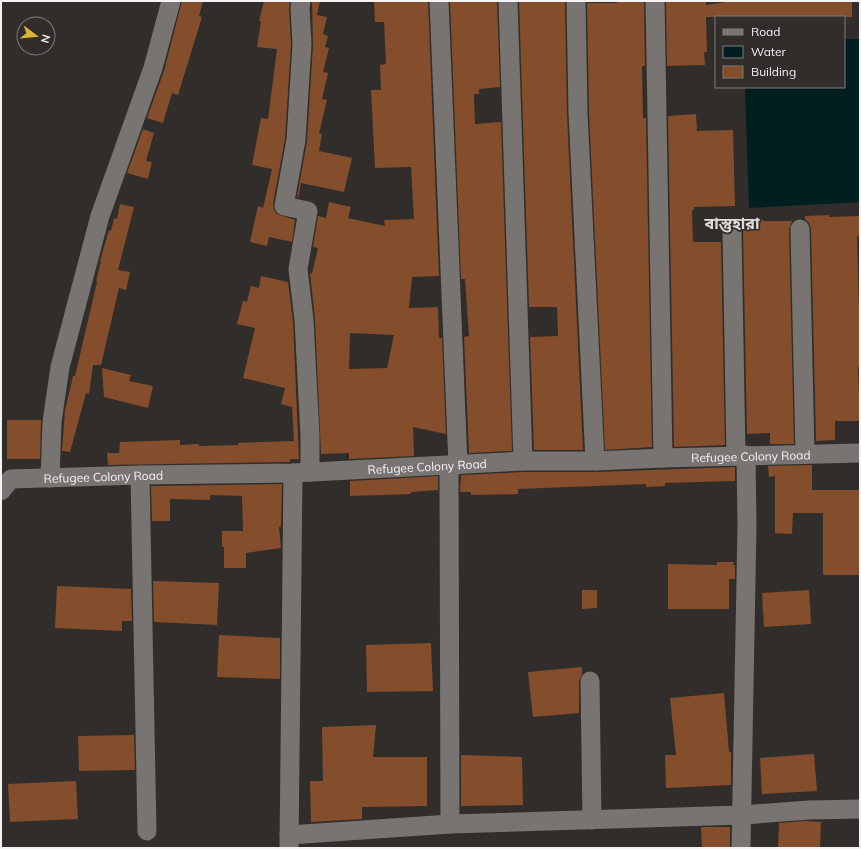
<svg xmlns="http://www.w3.org/2000/svg" width="861" height="849" font-family="Mulish,'Noto Sans Bengali',sans-serif">
  <style>
    .water { fill: #011e20 }
    .building { fill: #844d2c; fill-rule: evenodd }
    .lines { fill: none; stroke-linecap: round; stroke-linejoin: round }
    .minor { stroke: #777471; stroke-width: 19 }
    .labels { text-anchor: middle; dominant-baseline: central; stroke-width: 3.5; stroke-linejoin: round; paint-order: stroke }
    .street-label { font-size: 12px; fill: #f5f3f2; stroke: #302d2b }
    .district-label { font-size: 16px; font-weight: bold; fill: #e0dcd9; stroke: #302d2b }
  </style>
  <rect width="100%" height="100%" fill="#302d2b"/>
  <path class="water" d="M 844,39 L 860,39 L 860,202 L 749,208 L 745,87 L 844,87 Z"/>
  <g class="building">
    <path d="M 182,1 L 203,1 L 199,16 L 202,17 L 178,95 L 172,93 L 163,123 L 147,118 L 164,71 Z"/>
    <path d="M 264,1 L 290,1 L 289,9 L 291,44 L 285,139 L 273,204 L 274,210 L 277,214 L 295,220 L 292,242 L 269,237 L 267,246 L 250,242 L 258,206 L 263,208 L 272,169 L 252,165 L 261,118 L 268,119 L 277,49 L 257,47 L 261,21 L 259,21 Z"/>
    <path d="M 312,1 L 320,1 L 317,15 L 327,17 L 323,34 L 328,36 L 325,47 L 329,48 L 323,72 L 328,73 L 322,99 L 327,100 L 319,134 L 322,134 L 319,151 L 352,158 L 344,192 L 301,183 L 298,198 L 297,197 L 307,141 L 313,45 Z"/>
    <path d="M 374,1 L 428,1 L 439,276 L 412,277 L 409,308 L 438,307 L 439,338 L 442,338 L 446,434 L 413,427 L 414,456 L 349,459 L 349,453 L 321,454 L 315,319 L 310,273 L 312,274 L 318,248 L 313,247 L 318,216 L 326,218 L 329,202 L 351,207 L 348,218 L 385,226 L 384,220 L 414,219 L 411,167 L 375,168 L 371,90 L 381,90 L 380,65 L 386,64 L 384,22 L 375,22 ZM 350,333 L 394,335 L 387,368 L 349,369 Z"/>
    <path d="M 450,1 L 497,1 L 500,87 L 479,89 L 479,94 L 474,94 L 475,124 L 501,122 L 512,451 L 469,453 L 464,337 L 469,336 L 465,279 L 461,279 Z"/>
    <path d="M 519,1 L 565,1 L 567,114 L 583,450 L 534,450 L 530,337 L 558,336 L 557,307 L 529,307 Z"/>
    <path d="M 617,1 L 644,1 L 645,66 L 642,66 L 643,118 L 646,118 L 652,447 L 605,450 L 589,113 L 587,3 L 617,3 Z"/>
    <path d="M 666,1 L 706,1 L 706,5 L 732,1 L 852,1 L 852,17 L 706,17 L 707,52 L 704,52 L 705,65 L 667,66 Z"/>
    <path d="M 696,114 L 697,131 L 733,130 L 735,206 L 694,207 L 694,210 L 692,210 L 693,242 L 721,242 L 725,445 L 674,447 L 668,116 Z"/>
    <path d="M 143,129 L 154,133 L 146,161 L 152,162 L 148,179 L 127,173 Z"/>
    <path d="M 120,204 L 134,207 L 118,270 L 130,272 L 126,290 L 119,288 L 101,365 L 93,365 L 89,394 L 86,393 L 70,452 L 62,451 L 65,410 L 73,376 L 75,376 L 97,282 L 96,281 L 101,261 L 100,261 L 109,230 L 111,231 L 114,218 L 117,219 Z"/>
    <path d="M 829,215 L 829,217 L 860,216 L 860,236 L 857,236 L 860,344 L 860,367 L 858,367 L 860,421 L 835,421 L 835,440 L 816,441 L 811,229 L 809,223 L 805,219 L 805,216 Z"/>
    <path d="M 738,220 L 763,220 L 763,221 L 792,221 L 789,229 L 794,444 L 770,444 L 770,433 L 747,434 L 743,231 Z"/>
    <path d="M 261,276 L 288,282 L 293,321 L 299,459 L 290,459 L 290,462 L 108,465 L 107,453 L 119,453 L 120,442 L 180,440 L 180,445 L 199,444 L 199,446 L 238,445 L 238,443 L 261,442 L 294,441 L 292,407 L 281,404 L 285,388 L 243,378 L 255,328 L 237,324 L 243,301 L 247,302 L 251,286 L 259,288 Z"/>
    <path d="M 102,368 L 131,375 L 129,381 L 153,386 L 148,408 L 104,397 Z"/>
    <path d="M 7,420 L 41,420 L 40,459 L 7,459 Z"/>
    <path d="M 812,465 L 812,490 L 860,490 L 860,575 L 823,575 L 823,513 L 793,513 L 792,534 L 775,533 L 775,476 L 769,477 L 768,466 Z"/>
    <path d="M 735,467 L 735,481 L 665,483 L 665,486 L 646,487 L 646,484 L 518,489 L 518,494 L 471,495 L 471,492 L 460,492 L 461,475 L 523,472 L 595,472 Z"/>
    <path d="M 438,476 L 438,490 L 411,492 L 411,494 L 350,496 L 350,481 Z"/>
    <path d="M 282,484 L 281,527 L 279,527 L 281,548 L 246,553 L 246,568 L 224,568 L 224,547 L 222,547 L 222,531 L 243,531 L 242,496 L 210,495 L 210,500 L 170,499 L 170,521 L 152,521 L 151,486 Z"/>
    <path d="M 717,562 L 734,562 L 733,565 L 735,565 L 735,579 L 729,579 L 729,609 L 668,609 L 668,564 L 717,565 Z"/>
    <path d="M 153,581 L 219,583 L 217,625 L 154,622 Z"/>
    <path d="M 57,586 L 131,589 L 132,621 L 122,621 L 122,631 L 55,628 Z"/>
    <path d="M 582,590 L 597,590 L 597,608 L 582,609 Z"/>
    <path d="M 809,590 L 811,624 L 764,627 L 762,593 Z"/>
    <path d="M 219,635 L 280,638 L 280,679 L 217,677 Z"/>
    <path d="M 431,643 L 433,691 L 367,692 L 366,645 Z"/>
    <path d="M 582,667 L 582,674 L 579,681 L 579,713 L 533,717 L 528,672 Z"/>
    <path d="M 724,693 L 729,752 L 731,752 L 731,785 L 666,788 L 665,755 L 676,755 L 670,698 Z"/>
    <path d="M 376,725 L 373,757 L 427,757 L 427,806 L 362,807 L 362,819 L 311,822 L 310,781 L 323,781 L 322,727 Z"/>
    <path d="M 134,735 L 135,770 L 79,771 L 78,736 Z"/>
    <path d="M 814,754 L 817,791 L 762,794 L 760,758 Z"/>
    <path d="M 461,755 L 522,757 L 523,805 L 461,806 Z"/>
    <path d="M 76,781 L 78,819 L 10,822 L 8,784 Z"/>
    <path d="M 805,821 L 821,822 L 820,848 L 778,848 L 779,823 Z"/>
    <path d="M 701,827 L 730,827 L 730,848 L 702,848 Z"/>
  </g>
  <g class="lines">
    <g class="minor">
      <path d="M 301,1 L 300,8 L 302,44 L 296,140 L 284,206 L 308,211 L 298,269 L 304,320 L 310,436 L 310,472"/>
      <path d="M 439,1 L 458,465"/>
      <path d="M 508,1 L 523,461"/>
      <path d="M 576,1 L 578,113 L 595,461"/>
      <path d="M 655,1 L 663,458"/>
      <path d="M 800,229 L 805,454"/>
      <path d="M 732,231 L 736,456"/>
      <path d="M 449,466 L 450,824"/>
      <path d="M 140,475 L 147,831"/>
      <path d="M 50,478 L 52,422 L 60,367 L 100,216 L 153,68 L 171,1"/>
      <path id="s1" d="M 1,491 L 11,479 L 140,475 L 293,473 L 523,461 L 595,461 L 663,458 L 860,453"/>
      <path d="M 590,681 L 592,820"/>
      <path d="M 289,835 L 450,824 L 742,815 L 809,810 L 860,809"/>
      <path d="M 289,848 L 293,473"/>
      <path d="M 741,848 L 747,525 L 746,455"/>
    </g>
  </g>
  <g class="labels">
    <g class="street-label">
      <text stroke="none"><textPath href="#s1" startOffset="756">Refugee Colony Road</textPath></text>
      <text stroke="none"><textPath href="#s1" startOffset="432">Refugee Colony Road</textPath></text>
      <text stroke="none"><textPath href="#s1" startOffset="108">Refugee Colony Road</textPath></text>
    </g>
    <g class="district-label">
      <text x="732" y="223">বাস্তুহারা</text>
    </g>
  </g>
  <rect width="861" height="849" fill="none" stroke="#f5f3f2" stroke-width="4"/>
  <rect x="715" y="16" width="130" height="72" fill="#302d2b" stroke="#7f7c7b"/>
  <rect x="723" y="29" width="20" height="6" fill="#777471" stroke="#7f7c7b"/>
  <text x="751" y="36" font-size="12" fill="#f5f3f2">Road</text>
  <rect x="723" y="46" width="20" height="12" fill="#011e20" stroke="#7f7c7b"/>
  <text x="751" y="56" font-size="12" fill="#f5f3f2">Water</text>
  <rect x="723" y="66" width="20" height="12" fill="#844d2c" stroke="#7f7c7b"/>
  <text x="751" y="76" font-size="12" fill="#f5f3f2">Building</text>
  <g transform="translate(36 36) rotate(106)"><circle r="19" fill="#302d2b" stroke="#7f7c7b"/>
  <path d="M0-3L7 15L0 10L-7 15Z" fill="#dab333"/>
  <text y="-6" font-size="11" font-weight="bold" text-anchor="middle" fill="#f5f3f2">N</text>
  </g>
</svg>
